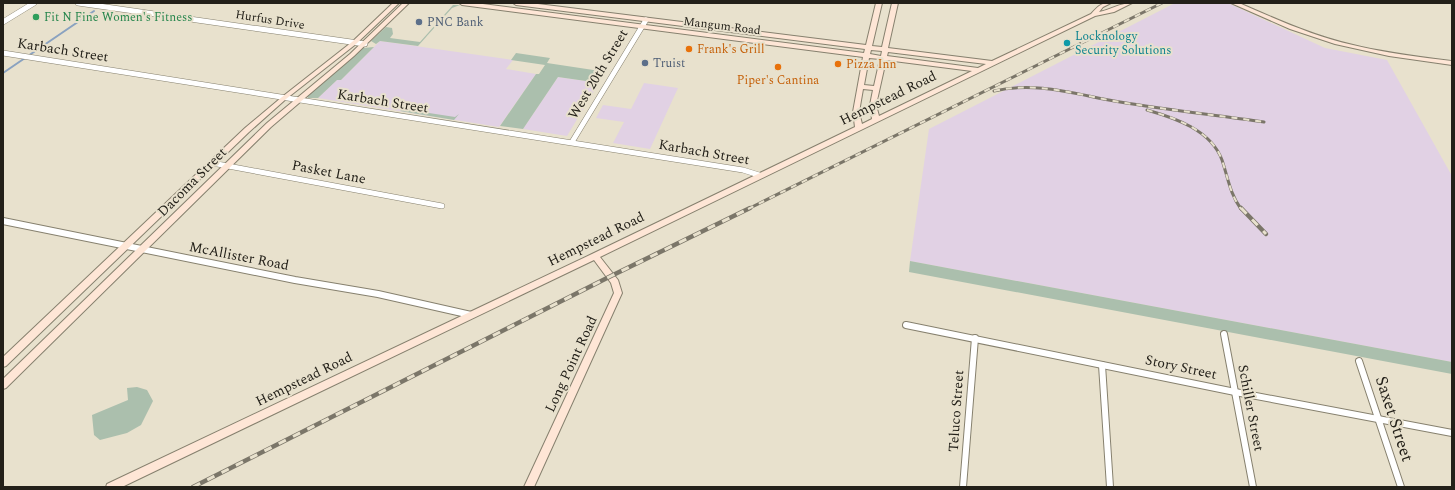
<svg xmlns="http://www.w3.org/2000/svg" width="1455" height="490" font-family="Spectral,serif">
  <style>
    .industrial { fill: #e1d1e4 }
    .green { fill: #abbfad }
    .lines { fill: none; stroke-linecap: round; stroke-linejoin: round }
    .stream { stroke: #8aa2c0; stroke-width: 2 }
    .street-far1-casing { stroke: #86806e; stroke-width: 6 }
    .street-casing { stroke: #86806e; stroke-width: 8 }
    .secondary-casing { stroke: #86806e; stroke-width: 2 }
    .street-far1 { stroke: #fff; stroke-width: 5 }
    .street { stroke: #fff; stroke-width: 6 }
    .secondary { fill: #fee6d6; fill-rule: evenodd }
    .rail-far1-casing { stroke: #7b7669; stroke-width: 3 }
    .rail-casing { stroke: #7b7669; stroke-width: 4.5 }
    .rail-far1 { stroke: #e8e1cd; stroke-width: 2; stroke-dasharray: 6; stroke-linecap: butt }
    .rail { stroke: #e8e1cd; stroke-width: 3; stroke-dasharray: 8; stroke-linecap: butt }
    .leisure-dot { fill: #2e9e5b; stroke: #e8e1cd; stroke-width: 1.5 }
    .service-dot { fill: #5c6f8a; stroke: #e8e1cd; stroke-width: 1.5 }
    .culture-dot { fill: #0f9aa8; stroke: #e8e1cd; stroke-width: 1.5 }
    .food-dot { fill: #e8710a; stroke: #e8e1cd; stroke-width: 1.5 }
    .labels { text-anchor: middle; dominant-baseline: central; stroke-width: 4; stroke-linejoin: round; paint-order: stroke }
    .far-leisure-label { font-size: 12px; fill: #27864d; stroke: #e8e1cd; text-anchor: start }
    .far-street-label { font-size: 12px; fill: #232019; stroke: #e8e1cd }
    .far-service-label { font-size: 12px; fill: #4e5e75; stroke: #e8e1cd; text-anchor: start }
    .far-culture-label { font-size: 12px; fill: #0d838f; stroke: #e8e1cd; text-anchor: start }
    .far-food-label { font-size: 12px; fill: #c56008; stroke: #e8e1cd; text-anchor: start }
    .street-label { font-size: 14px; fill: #232019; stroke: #e8e1cd }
    .near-street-label { font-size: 17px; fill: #232019; stroke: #e8e1cd }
  </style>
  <rect width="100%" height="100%" fill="#e8e1cd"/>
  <g class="industrial">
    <path d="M 1175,3 L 1228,3 L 1325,48 L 1387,60 L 1452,176 L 1452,362 L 910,261 L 929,129 Z"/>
    <path d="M 380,41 L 513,60 L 506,69 L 536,74 L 499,127 L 318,98 L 337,80 L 341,80 Z"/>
    <path d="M 558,77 L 599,83 L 567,136 L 523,129 Z"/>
    <path d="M 644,83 L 678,88 L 650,149 L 613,143 L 624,122 L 596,118 L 603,105 L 631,109 Z"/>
  </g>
  <g class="green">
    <path d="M 453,5 L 460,5 L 452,8 L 418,46 L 380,41 L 376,44 L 371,41 L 386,27 L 392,28 L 393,34 L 390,38 L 420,42 Z"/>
    <path d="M 374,47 L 341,80 L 337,80 L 318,98 L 308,98 L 307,95 L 309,93 L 363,48 Z"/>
    <path d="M 516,53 L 550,58 L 547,63 L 600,71 L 593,82 L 558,77 L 523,129 L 500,126 L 536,74 L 539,74 L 545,65 L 511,60 Z"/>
    <path d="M 403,109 L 455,117 L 459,114 L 454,120 L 400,111 Z"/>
    <path d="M 910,261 L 1452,362 L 1452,374 L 909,272 Z"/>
    <path d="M 137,387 L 147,390 L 153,401 L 141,425 L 127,433 L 100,440 L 94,435 L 92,415 L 128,400 L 127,388 Z"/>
  </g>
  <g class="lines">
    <path class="stream" d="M 3,73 L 94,11"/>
    <g class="street-far1-casing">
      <g id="street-far1">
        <path d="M 78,3 L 365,44"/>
        <path d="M 3,22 L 34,3"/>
        <path d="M 3,53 L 743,170 L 759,175"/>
        <path d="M 572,142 L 646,20"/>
        <path d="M 212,163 L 442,206"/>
      </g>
    </g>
    <g class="street-casing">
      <g id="street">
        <path d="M 3,221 L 295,280 L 378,294 L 471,315"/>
        <path d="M 906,325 L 1235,392 L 1452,433"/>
        <path d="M 1224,334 L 1253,487"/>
        <path d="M 1359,361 L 1401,487"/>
        <path d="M 1102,365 L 1110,487"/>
        <path d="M 963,487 L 975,338"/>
      </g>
    </g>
    <g class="secondary-casing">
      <g id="secondary">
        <path d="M 393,3 L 399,3 L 356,44 L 286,99 L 249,132 L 6,366 L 3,367 L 3,357 L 245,128 L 282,97 L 352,42 Z"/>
        <path d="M 403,3 L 409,3 L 354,56 L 271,127 L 6,388 L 3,389 L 3,379 L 267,123 L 350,54 Z"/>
        <path d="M 459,3 L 475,3 L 864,53 L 865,49 L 516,5 L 513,3 L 530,3 L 866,45 L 876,3 L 882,3 L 872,46 L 882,47 L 892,3 L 898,3 L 888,48 L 992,61 L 1091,14 C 1098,6 1101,3 1111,3 L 1103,7 L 1099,12 C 1110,10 1120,3 1132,3 L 1114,12 L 1095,16 L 600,257 L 618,280 L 622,293 L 534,487 L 524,487 L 614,293 L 611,283 L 594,260 L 122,487 L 106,487 L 107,484 L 592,254 L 855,127 L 853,112 L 863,57 L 462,5 ZM 871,50 L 882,51 L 881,56 L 870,54 ZM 888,52 L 986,64 L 978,68 L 887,56 ZM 869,58 L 880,59 L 874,86 L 864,85 ZM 886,60 L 972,71 L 879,116 L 876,105 ZM 863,89 L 873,90 L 870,105 L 872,119 L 862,124 L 859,112 Z"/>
        <path d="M 1231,3 L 1239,3 C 1276,19 1313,36 1353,45 C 1385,53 1419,57 1452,61 L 1452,65 L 1389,56 L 1335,44 L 1290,29 Z"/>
      </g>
    </g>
    <use href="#street-far1" class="street-far1"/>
    <use href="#street" class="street"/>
    <use href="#secondary" class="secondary"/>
    <g class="rail-far1-casing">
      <g id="rail-far1">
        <path d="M 994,91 C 1038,81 1077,95 1120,102 C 1168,110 1216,115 1264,122"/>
        <path d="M 1147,110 C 1175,118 1211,130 1222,160 C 1228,178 1230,194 1241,209"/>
        <path d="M 748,209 L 1162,3"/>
      </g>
    </g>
    <g class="rail-casing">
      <g id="rail">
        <path d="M 1241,208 L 1266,234"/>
        <path d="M 193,487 L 611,276 L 750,208"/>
      </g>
    </g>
    <use href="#rail-far1" class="rail-far1"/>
    <use href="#rail" class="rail"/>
  </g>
  <circle class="leisure-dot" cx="36" cy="17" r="4"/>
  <g class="service-dot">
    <circle cx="419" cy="22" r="4"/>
    <circle cx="645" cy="63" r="4"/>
  </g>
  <circle class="culture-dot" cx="1067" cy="43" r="4"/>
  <g class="food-dot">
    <circle cx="689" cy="49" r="4"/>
    <circle cx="838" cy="64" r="4"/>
    <circle cx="778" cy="67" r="4"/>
  </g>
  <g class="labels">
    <g class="far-leisure-label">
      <text x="44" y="17">Fit N Fine Women's Fitness</text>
    </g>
    <g class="far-street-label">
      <text transform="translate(270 20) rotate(9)">Hurfus Drive</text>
      <text transform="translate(722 26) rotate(7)">Mangum Road</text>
    </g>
    <g class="far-service-label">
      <text x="427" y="22">PNC Bank</text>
      <text x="653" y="63">Truist</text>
    </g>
    <g class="far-culture-label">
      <text x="1075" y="36">Locknology<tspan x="1075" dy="14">Security Solutions</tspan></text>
    </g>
    <g class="far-food-label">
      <text x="697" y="49">Frank's Grill</text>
      <text x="846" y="64">Pizza Inn</text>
      <text x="778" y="80" text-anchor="middle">Piper's Cantina</text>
    </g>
    <g class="street-label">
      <text transform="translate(63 50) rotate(9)">Karbach Street</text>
      <text transform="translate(598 74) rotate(-59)">West 20th Street</text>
      <text transform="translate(888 98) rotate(-26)">Hempstead Road</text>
      <text transform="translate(383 101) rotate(9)">Karbach Street</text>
      <text transform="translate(704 152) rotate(10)">Karbach Street</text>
      <text transform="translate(329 172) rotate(11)">Pasket Lane</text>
      <text transform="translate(192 182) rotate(-45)">Dacoma Street</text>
      <text transform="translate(596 239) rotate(-26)">Hempstead Road</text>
      <text transform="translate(239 256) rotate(11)">McAllister Road</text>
      <text transform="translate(571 364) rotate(-65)">Long Point Road</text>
      <text transform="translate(1181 367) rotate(12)">Story Street</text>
      <text transform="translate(304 379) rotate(-26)">Hempstead Road</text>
      <text transform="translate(1251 408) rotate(79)">Schiller Street</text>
      <text transform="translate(956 411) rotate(-86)">Teluco Street</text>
    </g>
    <g class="near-street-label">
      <text transform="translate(1394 419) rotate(72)">Saxet Street</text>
    </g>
  </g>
  <rect width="1455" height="490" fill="none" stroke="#232019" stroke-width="8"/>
</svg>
